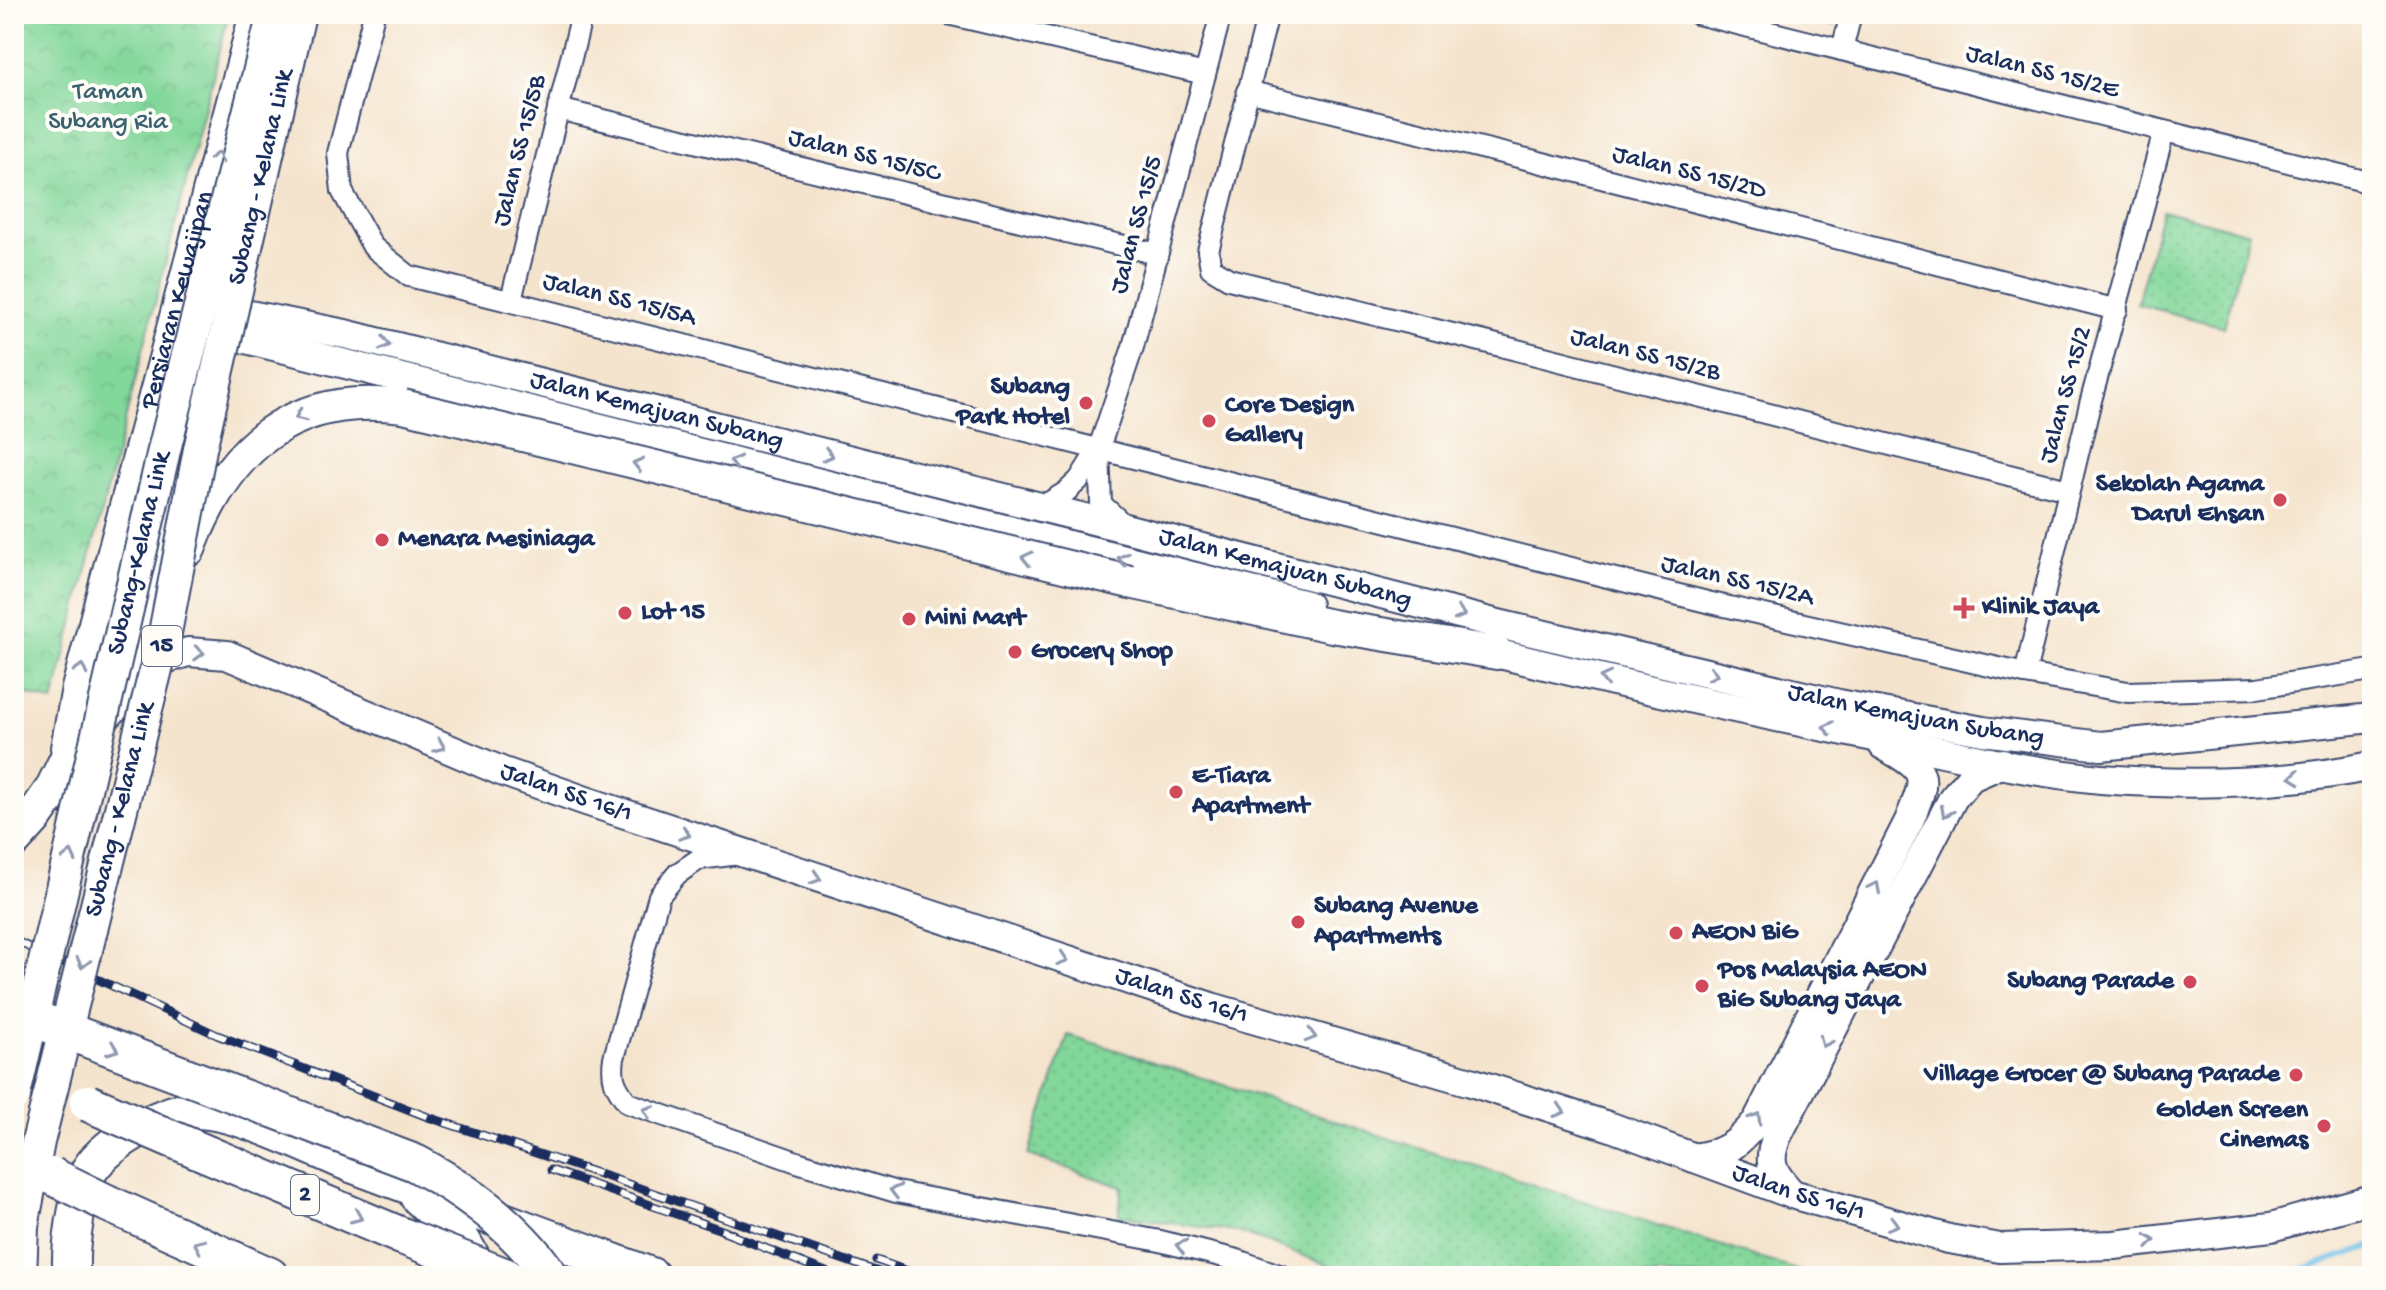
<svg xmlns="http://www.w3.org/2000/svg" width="2386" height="1290" font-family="'Gochi Hand',sans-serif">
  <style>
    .grass { fill: url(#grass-dots); stroke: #4e837c; stroke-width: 2 }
    .park { fill: url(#park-crowns); stroke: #4e837c; stroke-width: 2 }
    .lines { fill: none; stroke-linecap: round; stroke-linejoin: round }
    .stream { stroke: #6dbee8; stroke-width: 6 }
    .street-casing { stroke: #3c4a6f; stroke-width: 24 }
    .secondary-casing { stroke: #3c4a6f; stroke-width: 32 }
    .primary-casing { stroke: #3c4a6f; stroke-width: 36 }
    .highway-casing { stroke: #3c4a6f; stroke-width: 40 }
    .street { stroke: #fff; stroke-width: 20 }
    .secondary { stroke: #fff; stroke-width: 28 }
    .primary { stroke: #fff; stroke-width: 32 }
    .highway { stroke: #fff; stroke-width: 36 }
    .rail-casing { stroke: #1b2f5e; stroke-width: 9 }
    .rail { stroke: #fdfcf7; stroke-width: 6; stroke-dasharray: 18; stroke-linecap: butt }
    .primary-bridge-casing { stroke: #3c4a6f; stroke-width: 36; stroke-linecap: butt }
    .highway-bridge-casing { stroke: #3c4a6f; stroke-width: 40; stroke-linecap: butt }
    .primary-bridge { stroke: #fff; stroke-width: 32 }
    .highway-bridge { stroke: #fff; stroke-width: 36 }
    .oneway { stroke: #8d97ae }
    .poi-dot { fill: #d1495b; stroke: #fdfcf7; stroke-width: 3 }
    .labels { text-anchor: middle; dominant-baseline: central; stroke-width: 8; stroke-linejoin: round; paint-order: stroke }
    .shield { fill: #fdfcf7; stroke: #5f6c8c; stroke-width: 2 }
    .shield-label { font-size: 24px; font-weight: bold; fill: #1b2f5e }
    .street-label { font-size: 26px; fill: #1b2f5e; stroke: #fdfcf7 }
    .park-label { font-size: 26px; fill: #3a6170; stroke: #fdfcf7 }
    .poi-label { font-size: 26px; font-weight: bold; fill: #1b2f5e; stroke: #fdfcf7; text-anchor: start }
  </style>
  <defs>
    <pattern id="grass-dots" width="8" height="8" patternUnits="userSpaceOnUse" patternTransform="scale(2)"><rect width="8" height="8" fill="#82d79a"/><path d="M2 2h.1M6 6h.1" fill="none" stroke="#70b987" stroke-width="1.8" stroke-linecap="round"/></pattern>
    <pattern id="park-crowns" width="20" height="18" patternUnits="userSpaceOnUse" patternTransform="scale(2)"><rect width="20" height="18" fill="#82d79a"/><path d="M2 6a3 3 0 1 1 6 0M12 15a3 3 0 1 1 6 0" fill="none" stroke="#70b987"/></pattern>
  </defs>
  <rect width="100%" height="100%" fill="#fdfcf7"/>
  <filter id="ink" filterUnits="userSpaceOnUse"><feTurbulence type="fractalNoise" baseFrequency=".0125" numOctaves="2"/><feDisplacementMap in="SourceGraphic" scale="16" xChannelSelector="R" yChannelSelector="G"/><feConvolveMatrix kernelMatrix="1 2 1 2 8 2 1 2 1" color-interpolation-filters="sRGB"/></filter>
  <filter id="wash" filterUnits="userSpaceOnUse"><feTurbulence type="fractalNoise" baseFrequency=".006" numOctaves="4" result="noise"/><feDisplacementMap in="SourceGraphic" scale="32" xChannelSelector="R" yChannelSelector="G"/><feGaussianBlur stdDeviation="1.8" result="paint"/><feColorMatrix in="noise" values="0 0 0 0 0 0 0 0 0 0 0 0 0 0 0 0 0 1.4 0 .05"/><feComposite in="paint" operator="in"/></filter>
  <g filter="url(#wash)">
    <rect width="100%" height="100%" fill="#f5e4cd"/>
    <g class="grass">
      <path d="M 2162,210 L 2249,233 L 2224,327 L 2137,304 Z"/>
      <path d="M 1068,1035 L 1085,1040 L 1815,1276 L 1358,1276 L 1238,1232 L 1119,1216 L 1122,1187 L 1028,1155 Z"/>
    </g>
    <g class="park">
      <path d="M 14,14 L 229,14 L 53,702 L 14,690 Z"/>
      <path d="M 1784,14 L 1836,14 L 1833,26 Z"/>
    </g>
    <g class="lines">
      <path class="stream" d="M 2282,1276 L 2372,1246"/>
    </g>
  </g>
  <g filter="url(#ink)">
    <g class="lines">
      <g class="street-casing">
        <g id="street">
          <path d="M 374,14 L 338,153 L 342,191 L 373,247 L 409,276 L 1707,602 L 2025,674 L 2128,692 L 2257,688 L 2372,670"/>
          <path d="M 948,14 L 1205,74"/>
          <path d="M 1268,14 L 1208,251 L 1211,268 L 1229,279 L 1489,343 L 2068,490"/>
          <path d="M 1698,14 L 2372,183"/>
          <path d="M 1842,50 L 1851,14"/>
          <path d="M 1247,91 L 1535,161 L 2117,310"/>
          <path d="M 558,109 L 1157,254"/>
          <path d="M 511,300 L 582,14"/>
          <path d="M 1099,448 L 1101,504 L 1124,525"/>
          <path d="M 1040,508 L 1066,492 L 1079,480 L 1099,448 L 1133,347 L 1221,14"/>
          <path d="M 2025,674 L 2090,404 L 2164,131"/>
          <path d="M 739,854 L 699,859 L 677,874 L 659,896 L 614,1058 C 611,1078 615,1087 628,1103 L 797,1162 L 896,1192 L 1160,1241 L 1237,1260 L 1282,1276"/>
        </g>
      </g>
      <g class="secondary-casing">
        <g id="secondary">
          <path d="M 190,260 C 194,284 195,313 214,331 L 1307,605"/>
          <path id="s1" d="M 216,328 L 235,312 L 345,334 L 1129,529 L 1494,623 L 1839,704 L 1983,731 L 2101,746 L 2372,718"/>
          <path d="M 1475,648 C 1604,680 1734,709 1864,735 C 1942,751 2021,772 2101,779 C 2191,786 2284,784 2372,766"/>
          <path id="s2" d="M 99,725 L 156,662 L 188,652 L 227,655 L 501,771 L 586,801 L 1211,1007 L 1471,1082 L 1611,1127 L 1792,1194 L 1949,1239 L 2000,1248 L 2114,1245 L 2271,1227 L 2372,1199"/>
          <path id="s3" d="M 65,748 L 76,688 L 254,14"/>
          <path d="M 1694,1158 C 1727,1153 1736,1146 1757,1121 L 1909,821 C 1929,773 1928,771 1883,745"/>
          <path d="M 1792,1194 C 1772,1172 1766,1164 1777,1136 L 1953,798 L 1971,777 L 2003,763"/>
        </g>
      </g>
      <g class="primary-casing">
        <g id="primary">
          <path d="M 189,549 C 227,448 291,391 403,406"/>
          <path d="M 1130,582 L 1332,626 L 1497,653"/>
        </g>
      </g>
      <g class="highway-casing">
        <g id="highway">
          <path d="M 14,839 L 34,817 L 53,790 L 94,706 L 125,659 L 146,618 L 180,479"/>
          <path d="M 207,1154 L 402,1236"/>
          <path d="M 418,1196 L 458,1234 L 482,1276"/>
          <path d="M 109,1204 L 270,1276"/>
          <path d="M 72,1276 C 68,1253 77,1196 87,1175 C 101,1145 161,1112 194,1110 C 237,1109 312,1148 354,1165 C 453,1203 552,1239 651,1276"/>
        </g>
      </g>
      <use href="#street" class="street"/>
      <use href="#secondary" class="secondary"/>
      <use href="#primary" class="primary"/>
      <use href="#highway" class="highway"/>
      <g class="rail-casing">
        <g id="rail">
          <path d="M 14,940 L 217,1035 L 428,1117 L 611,1178 L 890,1276"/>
          <path d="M 551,1170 L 733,1234"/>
          <path d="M 724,1232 L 836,1276"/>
          <path d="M 876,1260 L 922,1276"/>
        </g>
      </g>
      <use href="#rail" class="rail"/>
      <g class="primary-bridge-casing">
        <g id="primary-bridge">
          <path d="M 403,406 L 1130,582"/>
          <path id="s4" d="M 14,1095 L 165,446 L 274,14"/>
          <path id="s5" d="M 20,1276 L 22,1226 L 38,1142 L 165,633 L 200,449 L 299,14"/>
        </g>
      </g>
      <g class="highway-bridge-casing">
        <g id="highway-bridge">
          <path d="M 14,1011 L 415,1163 C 468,1191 516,1226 550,1276"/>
          <path d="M 88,1103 L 207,1154"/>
          <path d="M 52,1176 L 109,1204"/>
          <path d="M 402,1236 L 504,1276"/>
        </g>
      </g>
      <use href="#primary-bridge" class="primary-bridge"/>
      <use href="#highway-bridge" class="highway-bridge"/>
    </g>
    <defs><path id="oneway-chevron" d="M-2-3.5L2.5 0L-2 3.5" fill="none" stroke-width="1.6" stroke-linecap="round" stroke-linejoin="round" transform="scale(2)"/></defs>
    <g class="oneway">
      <use href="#oneway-chevron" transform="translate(217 157) rotate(-75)"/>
      <use href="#oneway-chevron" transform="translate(385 344) rotate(14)"/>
      <use href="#oneway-chevron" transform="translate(300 416) rotate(156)"/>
      <use href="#oneway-chevron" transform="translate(828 455) rotate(14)"/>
      <use href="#oneway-chevron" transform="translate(735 462) rotate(-166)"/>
      <use href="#oneway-chevron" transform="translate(638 464) rotate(-166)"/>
      <use href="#oneway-chevron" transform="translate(1027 558) rotate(-167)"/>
      <use href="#oneway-chevron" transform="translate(1123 559) rotate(-166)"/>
      <use href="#oneway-chevron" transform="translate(1460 614) rotate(14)"/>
      <use href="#oneway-chevron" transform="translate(199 653) rotate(2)"/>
      <use href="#oneway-chevron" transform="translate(81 669) rotate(-75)"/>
      <use href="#oneway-chevron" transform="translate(1713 674) rotate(13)"/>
      <use href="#oneway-chevron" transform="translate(1605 678) rotate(-167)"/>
      <use href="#oneway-chevron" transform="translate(1828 728) rotate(-169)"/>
      <use href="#oneway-chevron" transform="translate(440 746) rotate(23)"/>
      <use href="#oneway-chevron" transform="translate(2295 777) rotate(174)"/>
      <use href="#oneway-chevron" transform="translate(1946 812) rotate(116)"/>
      <use href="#oneway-chevron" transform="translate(685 834) rotate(19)"/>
      <use href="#oneway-chevron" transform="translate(70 856) rotate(-77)"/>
      <use href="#oneway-chevron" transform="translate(816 878) rotate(18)"/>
      <use href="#oneway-chevron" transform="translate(1875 887) rotate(-63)"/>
      <use href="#oneway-chevron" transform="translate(1063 959) rotate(18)"/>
      <use href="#oneway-chevron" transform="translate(83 963) rotate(104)"/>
      <use href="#oneway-chevron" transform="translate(1311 1036) rotate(16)"/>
      <use href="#oneway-chevron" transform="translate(1825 1042) rotate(115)"/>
      <use href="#oneway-chevron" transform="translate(113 1049) rotate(21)"/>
      <use href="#oneway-chevron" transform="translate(648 1111) rotate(-159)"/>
      <use href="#oneway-chevron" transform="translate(1560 1111) rotate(18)"/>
      <use href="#oneway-chevron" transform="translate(1756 1118) rotate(-58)"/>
      <use href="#oneway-chevron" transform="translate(895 1191) rotate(-166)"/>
      <use href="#oneway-chevron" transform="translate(357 1217) rotate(23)"/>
      <use href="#oneway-chevron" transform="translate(1893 1224) rotate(16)"/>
      <use href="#oneway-chevron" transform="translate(2150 1241) rotate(-7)"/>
      <use href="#oneway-chevron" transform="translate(199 1245) rotate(-156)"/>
      <use href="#oneway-chevron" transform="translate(1181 1246) rotate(-166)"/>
    </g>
  </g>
  <g class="poi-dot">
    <circle cx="1086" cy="403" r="8"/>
    <circle cx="1209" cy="421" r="8"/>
    <circle cx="2280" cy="500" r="8"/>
    <circle cx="382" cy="540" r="8"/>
    <path d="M1960 596h8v8h8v8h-8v8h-8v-8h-8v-8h8z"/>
    <circle cx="625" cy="613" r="8"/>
    <circle cx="909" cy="619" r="8"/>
    <circle cx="1015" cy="652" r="8"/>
    <circle cx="1176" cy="792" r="8"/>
    <circle cx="1298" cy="922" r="8"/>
    <circle cx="1676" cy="933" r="8"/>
    <circle cx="2190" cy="982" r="8"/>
    <circle cx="1702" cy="986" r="8"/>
    <circle cx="2296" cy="1075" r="8"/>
    <circle cx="2324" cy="1126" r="8"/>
  </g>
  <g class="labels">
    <g class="shield">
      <rect x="142" y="626" width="40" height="40" rx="6"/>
      <rect x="291" y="1175" width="28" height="40" rx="6"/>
    </g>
    <g class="shield-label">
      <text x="162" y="646">15</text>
      <text x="305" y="1195">2</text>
    </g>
    <g class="street-label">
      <text transform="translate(2042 73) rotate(14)">Jalan SS 15/2E</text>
      <text transform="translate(521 151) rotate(-76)">Jalan SS 15/5B</text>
      <text transform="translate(864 157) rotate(14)">Jalan SS 15/5C</text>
      <text transform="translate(1689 174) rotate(14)">Jalan SS 15/2D</text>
      <text stroke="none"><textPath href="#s5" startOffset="1126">Subang - Kelana Link</textPath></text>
      <text transform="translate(1138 225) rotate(-75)">Jalan SS 15/5</text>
      <text stroke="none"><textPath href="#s3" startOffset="462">Persiaran Kewajipan</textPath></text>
      <text transform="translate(619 301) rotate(14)">Jalan SS 15/5A</text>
      <text transform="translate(1645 356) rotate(14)">Jalan SS 15/2B</text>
      <text transform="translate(2067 395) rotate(-75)">Jalan SS 15/2</text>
      <text stroke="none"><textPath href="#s1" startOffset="458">Jalan Kemajuan Subang</textPath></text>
      <text stroke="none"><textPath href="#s4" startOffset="556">Subang-Kelana Link</textPath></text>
      <text stroke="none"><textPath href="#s1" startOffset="1106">Jalan Kemajuan Subang</textPath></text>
      <text transform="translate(1737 582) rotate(13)">Jalan SS 15/2A</text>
      <text stroke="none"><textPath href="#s1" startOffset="1754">Jalan Kemajuan Subang</textPath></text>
      <text stroke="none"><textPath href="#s2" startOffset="524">Jalan SS 16/1</textPath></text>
      <text stroke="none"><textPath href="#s5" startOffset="478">Subang - Kelana Link</textPath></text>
      <text stroke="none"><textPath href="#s2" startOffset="1172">Jalan SS 16/1</textPath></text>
      <text stroke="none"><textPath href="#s2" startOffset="1820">Jalan SS 16/1</textPath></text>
    </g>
    <g class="park-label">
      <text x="108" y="93">Taman<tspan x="108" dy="30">Subang Ria</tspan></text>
    </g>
    <g class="poi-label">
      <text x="1070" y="388" text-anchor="end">Subang<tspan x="1070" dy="30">Park Hotel</tspan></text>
      <text x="1225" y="406">Core Design<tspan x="1225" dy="30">Gallery</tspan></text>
      <text x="2264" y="485" text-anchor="end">Sekolah Agama<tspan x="2264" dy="30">Darul Ehsan</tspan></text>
      <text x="398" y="540">Menara Mesiniaga</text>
      <text x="1982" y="608">Klinik Jaya</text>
      <text x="641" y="613">Lot 15</text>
      <text x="925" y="619">Mini Mart</text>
      <text x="1031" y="652">Grocery Shop</text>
      <text x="1192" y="777">E-Tiara<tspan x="1192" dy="30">Apartment</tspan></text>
      <text x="1314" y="907">Subang Avenue<tspan x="1314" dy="30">Apartments</tspan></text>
      <text x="1692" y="933">AEON BiG</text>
      <text x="1718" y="971">Pos Malaysia AEON<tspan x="1718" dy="30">BiG Subang Jaya</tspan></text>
      <text x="2174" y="982" text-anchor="end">Subang Parade</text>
      <text x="2280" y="1075" text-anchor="end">Village Grocer @ Subang Parade</text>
      <text x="2308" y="1111" text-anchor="end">Golden Screen<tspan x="2308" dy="30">Cinemas</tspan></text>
    </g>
  </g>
  <rect width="2386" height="1290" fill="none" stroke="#fdfcf7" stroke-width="48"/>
</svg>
